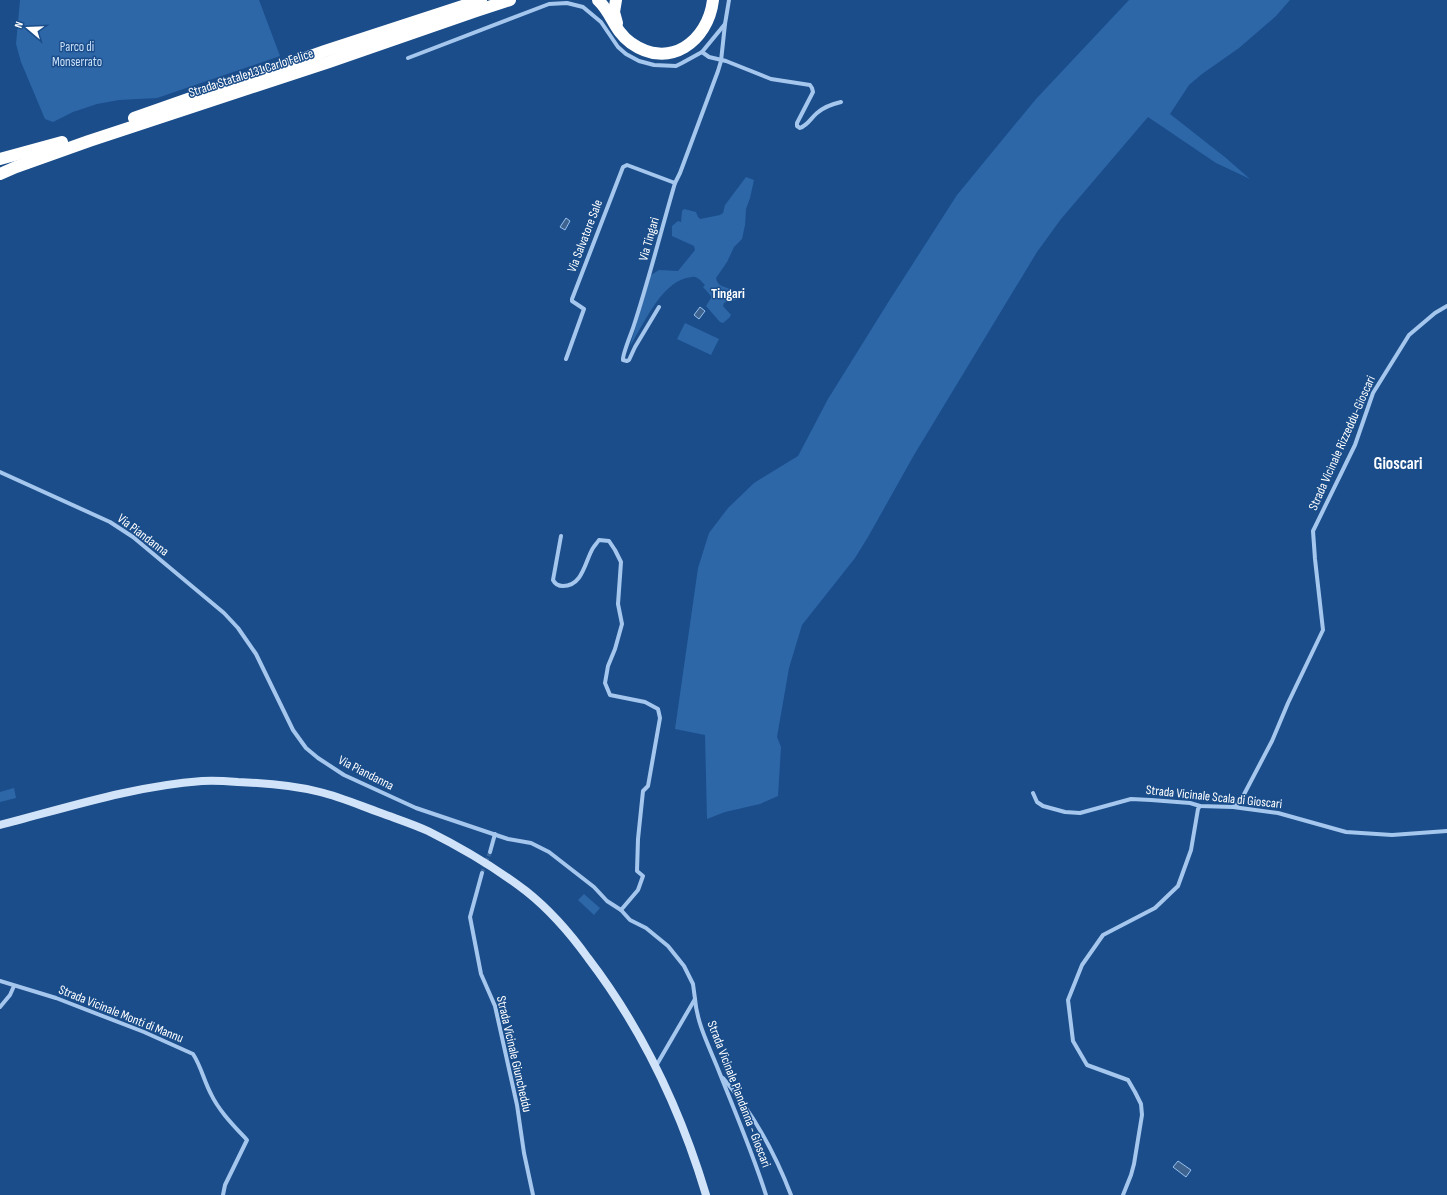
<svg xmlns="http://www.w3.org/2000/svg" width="1447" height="1195" font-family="'Sofia Sans Condensed',sans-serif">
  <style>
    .green { fill: #2d67a8 }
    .water { fill: #3e638f; stroke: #98c1ef }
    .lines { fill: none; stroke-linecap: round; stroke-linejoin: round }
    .street-tunnel { stroke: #3c689c; stroke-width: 4; stroke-dasharray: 4 2; stroke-linecap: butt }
    .street { stroke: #a5c6ed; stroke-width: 4 }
    .secondary { stroke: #d1e3f9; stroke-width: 8 }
    .highway { stroke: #fff; stroke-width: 12 }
    .labels { text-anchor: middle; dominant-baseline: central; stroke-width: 3; stroke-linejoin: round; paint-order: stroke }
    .park-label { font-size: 13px; fill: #cae0f9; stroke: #1a4d8a }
    .street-label { font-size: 13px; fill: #fff; stroke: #1a4d8a }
    .neighbourhood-label { font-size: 14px; font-weight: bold; fill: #fff; stroke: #1a4d8a }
    .district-label { font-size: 17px; font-weight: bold; fill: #fff; stroke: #1a4d8a }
  </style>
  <rect width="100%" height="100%" fill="#1a4d8a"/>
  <g class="green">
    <path d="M 20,0 L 259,0 L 280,56 L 157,98 L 119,100 L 97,104 L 73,112 L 53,122 L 45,119 L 21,62 L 16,44 Z"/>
    <path d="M 1129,0 L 1290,0 L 1276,16 L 1239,48 L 1202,74 L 1189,85 L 1170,114 L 1226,158 L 1250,179 L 1216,163 L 1148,117 L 1061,219 L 1037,252 L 914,455 L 868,537 L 855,558 L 802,625 L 789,668 L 777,737 L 781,747 L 778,796 L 760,804 L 725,812 L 707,819 L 705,735 L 675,729 L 698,568 L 709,533 L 728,508 L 754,483 L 798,456 L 828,399 L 889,301 L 957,195 L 1036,99 Z"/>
    <path d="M 746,177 L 754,180 L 750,198 L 746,209 L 745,225 L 742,239 L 734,247 L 727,262 L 716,278 C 718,291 734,285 740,295 C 737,303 731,299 724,303 L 723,306 L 731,315 L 729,318 L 723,323 L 720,322 L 706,306 L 711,298 L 711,296 L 703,287 L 705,285 C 702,282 699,278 695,277 C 692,276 689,278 686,278 C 660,285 644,324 630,346 L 651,275 L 659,270 L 678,271 L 695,250 L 694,246 L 672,236 L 672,226 L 678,221 L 681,222 L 682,211 L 684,209 L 696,212 L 698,217 L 700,219 L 720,215 L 723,213 L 725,205 Z"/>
    <path d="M 685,323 L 719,339 L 711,355 L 677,339 Z"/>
    <path d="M 14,788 L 16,798 L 0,802 L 0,792 Z"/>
    <path d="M 584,894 L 600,908 L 594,915 L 578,900 Z"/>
  </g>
  <g class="water">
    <path d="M 566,218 L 570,221 L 565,230 L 560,227 Z"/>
    <path d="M 700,307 L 705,311 L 699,319 L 694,315 Z"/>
    <path d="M 1178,1161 L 1191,1170 L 1186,1177 L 1173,1167 Z"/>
  </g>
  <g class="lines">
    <path class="street-tunnel" d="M 482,873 L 490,852"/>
    <g class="street">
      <path d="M 702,52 L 709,57 L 726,61 L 771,79 L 810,85 L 812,88 L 813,92 L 797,123 L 797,126 L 800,128 C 808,125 811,118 817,113 C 824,107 832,104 841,102"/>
      <path d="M 408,58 L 549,4 L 567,3 L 583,7 L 601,22 L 618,47 L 626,54 L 639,61 L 654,65 L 676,66 L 682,63 L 702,52 L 725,24"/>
      <path d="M 659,307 L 635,347 L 629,360 L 627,361 L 623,360 C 622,355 632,332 634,325 C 649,279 661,231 675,183 L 680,173 L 718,71 L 721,61 L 725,24 L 729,0"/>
      <path d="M 566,359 L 584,309 L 572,301 L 572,299 L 623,167 L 627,165 L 675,183"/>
      <path d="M 0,472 L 110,522 L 133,537 L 224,613 L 238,628 L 256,654 L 293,730 L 306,748 L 318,758 L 344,775 L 416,808 L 508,839 L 531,843 L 549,852 L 594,887 L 607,901 L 621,910 L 630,920 L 646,928 L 668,946 L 684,966 L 693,984 L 695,999 L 656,1066"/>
      <path d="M 561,536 L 553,580 C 555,584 558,586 563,586 C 583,586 585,561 593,548 C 595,545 597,543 599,540 L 609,541 L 615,550 L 621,562 L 618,604 L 622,624 L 615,649 L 608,666 L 605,683 L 610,695 L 645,702 L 658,709 L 660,718 L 648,786 L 643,791 L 638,839 L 637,871 L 643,876 L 638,890 L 621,910"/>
      <path d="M 1033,793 L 1037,802 L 1043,806 L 1065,812 L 1080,813 L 1131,799 L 1151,800 L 1190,803 L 1200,806 L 1233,807 L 1278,813 L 1346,832 L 1392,835 L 1447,831"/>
      <path d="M 1233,807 L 1240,802 L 1272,741 L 1288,703 L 1323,630 L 1315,559 L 1313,531 L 1355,445 L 1373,393 L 1409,335 L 1435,313 L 1447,306"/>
      <path d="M 490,852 L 495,834"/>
      <path d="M 482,873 L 470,917 L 481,974 L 495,1006 L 517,1105 L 524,1153 L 533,1195"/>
      <path d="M 0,981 L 56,998 L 144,1032 L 193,1054 C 201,1066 204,1081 211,1094 C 219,1111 234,1126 247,1140 L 225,1185 L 223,1195"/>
      <path d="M 695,999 C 697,1025 711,1050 720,1074 C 736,1114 753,1154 766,1195"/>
      <path d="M 0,1007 L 10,995 L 14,986"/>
      <path d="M 723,1078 C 753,1113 775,1153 791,1195"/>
      <path d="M 1123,1195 L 1131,1175 L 1134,1164 L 1142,1115 L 1141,1104 L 1135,1092 L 1128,1080 L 1087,1065 L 1073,1041 L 1068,1000 L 1082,965 L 1103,935 L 1155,908 L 1178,886 L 1191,850 L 1198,809 L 1200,806"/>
    </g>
    <path class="secondary" d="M 0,825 C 66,808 133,786 202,781 C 214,780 226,781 238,782 C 266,783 293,785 320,792 C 341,797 361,806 381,813 C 397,819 413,824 428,831 C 462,848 496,868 526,891 C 550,910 570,933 588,958 C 643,1030 680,1108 706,1195"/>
    <g class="highway">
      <path d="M 598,0 C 612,13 614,31 631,43 C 669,70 708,42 713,0"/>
      <path d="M 616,0 L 614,12 L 617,23"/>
      <path d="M 134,118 L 325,51 L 481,0"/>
      <path d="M 0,159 L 62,142"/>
      <path d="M 0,174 L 16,167 L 89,141 L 329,62 L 476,11 L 510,0"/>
    </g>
  </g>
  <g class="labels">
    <g class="park-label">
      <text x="77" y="47">Parco di<tspan x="77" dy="15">Monserrato</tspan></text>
    </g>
    <g class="street-label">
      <text transform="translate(251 73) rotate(-18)">Strada Statale 131 Carlo Felice</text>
      <text transform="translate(585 236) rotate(-69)">Via Salvatore Sale</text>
      <text transform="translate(649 239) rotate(-74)">Via Tingari</text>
      <text transform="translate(1342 443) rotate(-66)">Strada Vicinale Rizzeddu-Gioscari</text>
      <text transform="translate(143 535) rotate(37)">Via Piandanna</text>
      <text transform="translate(366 773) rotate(27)">Via Piandanna</text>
      <text transform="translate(1214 797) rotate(6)">Strada Vicinale Scala di Gioscari</text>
      <text transform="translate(121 1014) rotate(22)">Strada Vicinale Monti di Mannu</text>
      <text transform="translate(514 1054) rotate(77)">Strada Vicinale Giuncheddu</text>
      <text transform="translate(739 1094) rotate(69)">Strada Vicinale Piandanna - Gioscari</text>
    </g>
    <g class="neighbourhood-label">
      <text x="728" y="293">Tingari</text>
    </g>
    <g class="district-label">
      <text x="1398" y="464">Gioscari</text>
    </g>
  </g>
  <g transform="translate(28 28) rotate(289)" stroke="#1a4d8a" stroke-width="3" paint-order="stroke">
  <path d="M0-3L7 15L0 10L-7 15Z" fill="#ffffff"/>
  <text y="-6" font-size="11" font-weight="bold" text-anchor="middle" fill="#ffffff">N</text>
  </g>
</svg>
